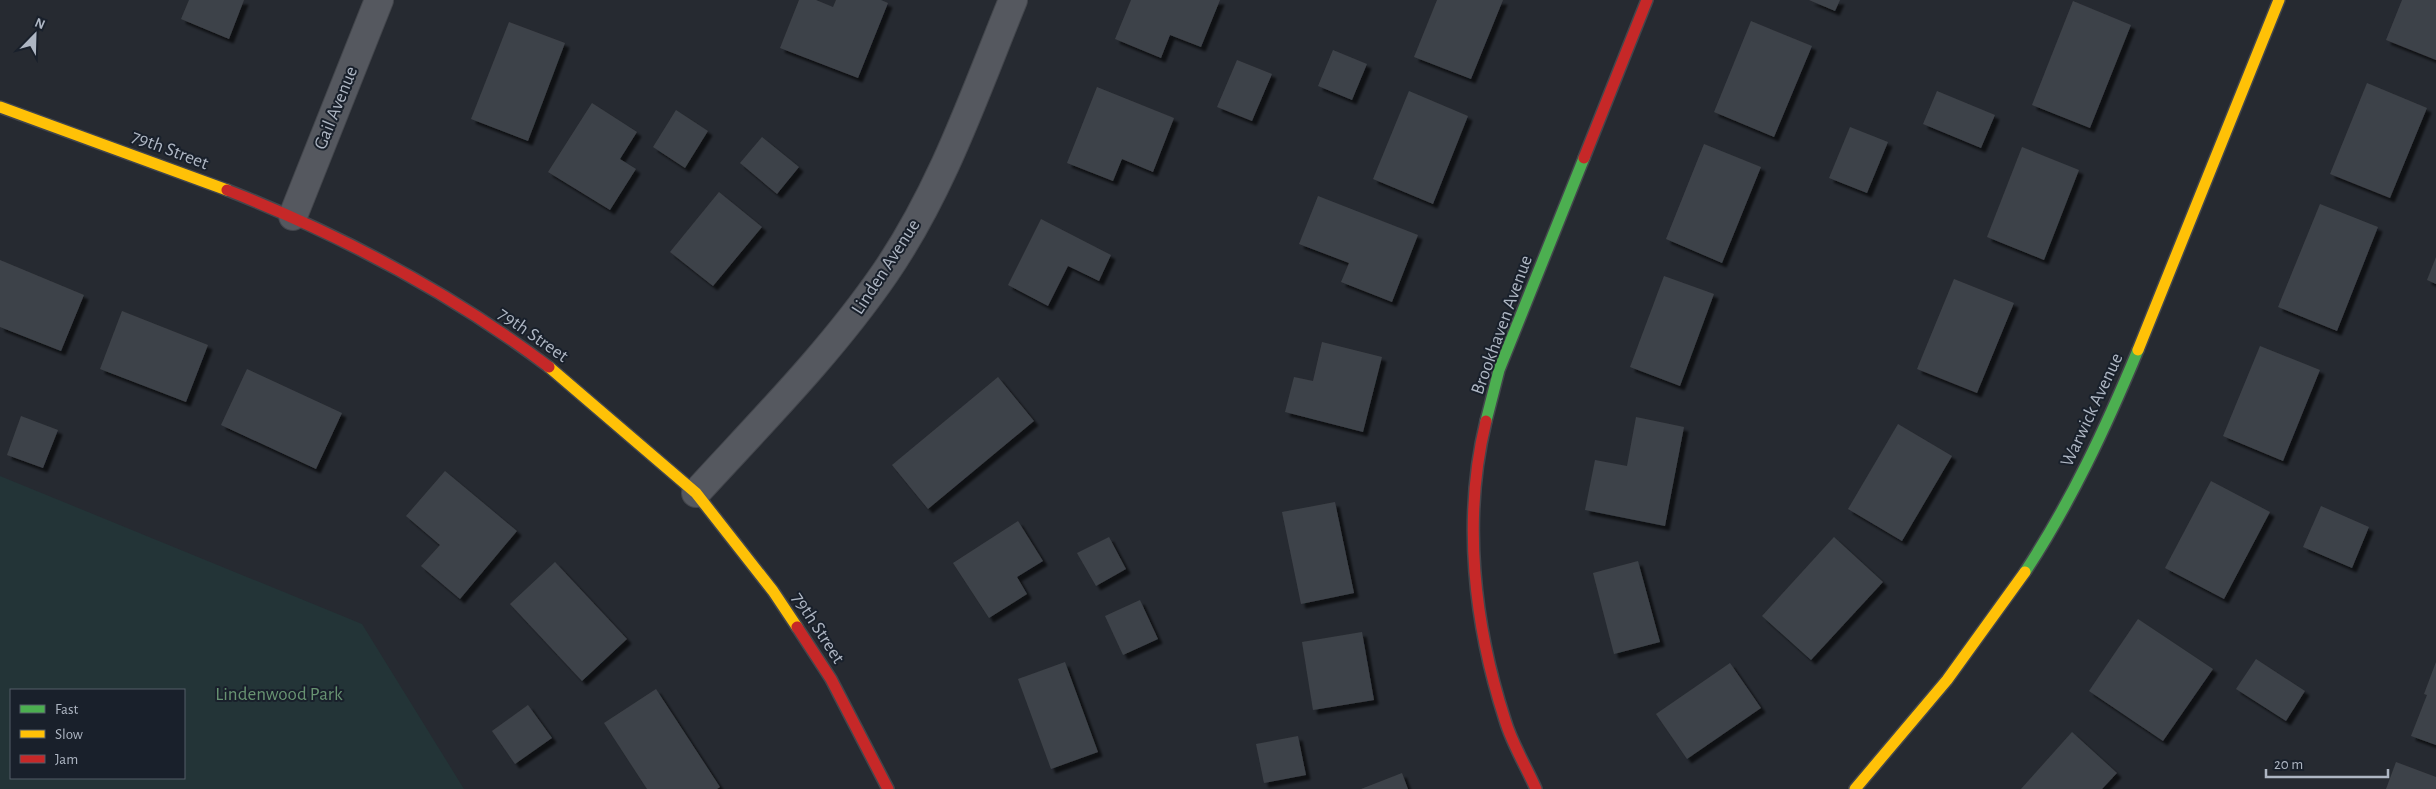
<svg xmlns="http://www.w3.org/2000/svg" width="2436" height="789" font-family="'Alegreya Sans',sans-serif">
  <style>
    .green { fill: #233437; fill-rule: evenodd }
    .building { fill: #3e4248; filter: url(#shadow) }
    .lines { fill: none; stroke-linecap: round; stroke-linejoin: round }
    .street-casing { stroke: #43464c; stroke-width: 30 }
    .fast-casing { stroke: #43464c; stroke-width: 14 }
    .slow-casing { stroke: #43464c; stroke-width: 14 }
    .jam-casing { stroke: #43464c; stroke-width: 14 }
    .street { stroke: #55585f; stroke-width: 28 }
    .fast { stroke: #4caf50; stroke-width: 11 }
    .slow { stroke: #ffc107; stroke-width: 11 }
    .jam { stroke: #c62828; stroke-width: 11 }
    .labels { text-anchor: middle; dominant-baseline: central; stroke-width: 4; stroke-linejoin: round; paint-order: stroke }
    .street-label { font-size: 19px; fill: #aeb6c3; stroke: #19202b }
    .park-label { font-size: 19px; fill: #679271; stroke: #19202b }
  </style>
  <defs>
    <filter id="shadow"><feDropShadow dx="4.5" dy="4.5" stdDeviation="1" flood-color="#0009"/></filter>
  </defs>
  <rect width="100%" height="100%" fill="#262a31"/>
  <path class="green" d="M 0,476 L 362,624 L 464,789 L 0,789 ZM 11,690 L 184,690 L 184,778 L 11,778 Z"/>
  <g class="building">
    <path d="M 189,0 L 244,0 L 229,39 L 181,19 Z"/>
    <path d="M 799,0 L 816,0 L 833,7 L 836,0 L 881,0 L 888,3 L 858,78 L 780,48 Z"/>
    <path d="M 1131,0 L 1220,0 L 1201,47 L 1170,35 L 1161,58 L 1115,39 Z"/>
    <path d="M 1437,0 L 1503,0 L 1471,79 L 1414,57 Z"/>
    <path d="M 1809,0 L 1840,0 L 1835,11 Z"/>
    <path d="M 2402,0 L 2436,0 L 2436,60 L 2386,40 Z"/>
    <path d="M 2073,1 L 2131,25 L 2090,128 L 2032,105 Z"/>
    <path d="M 1751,21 L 1812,46 L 1774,137 L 1714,112 Z"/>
    <path d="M 509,22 L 565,43 L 528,141 L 471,119 Z"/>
    <path d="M 1333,50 L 1367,64 L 1352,100 L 1318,86 Z"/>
    <path d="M 1237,60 L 1272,74 L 1252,121 L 1217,107 Z"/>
    <path d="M 2367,83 L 2427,108 L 2390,198 L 2330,174 Z"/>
    <path d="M 1097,87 L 1174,118 L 1153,172 L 1122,159 L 1113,181 L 1067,163 Z"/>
    <path d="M 1409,91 L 1468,116 L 1433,204 L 1373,179 Z"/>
    <path d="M 1937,91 L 1995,115 L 1981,148 L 1923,124 Z"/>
    <path d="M 592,103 L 637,132 L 620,159 L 636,169 L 610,210 L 548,172 Z"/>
    <path d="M 676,110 L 708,131 L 685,168 L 653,147 Z"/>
    <path d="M 1850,127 L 1888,142 L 1867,193 L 1829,178 Z"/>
    <path d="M 762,137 L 799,167 L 777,194 L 740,163 Z"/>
    <path d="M 1704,144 L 1761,167 L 1722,263 L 1666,239 Z"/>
    <path d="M 2022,147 L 2079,170 L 2044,260 L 1987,237 Z"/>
    <path d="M 719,192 L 762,227 L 713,286 L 670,252 Z"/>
    <path d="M 1318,196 L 1418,235 L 1392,302 L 1341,282 L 1349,263 L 1299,244 Z"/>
    <path d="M 2320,204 L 2378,227 L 2337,331 L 2278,307 Z"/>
    <path d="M 1041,219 L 1111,255 L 1099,281 L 1068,266 L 1048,306 L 1008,285 Z"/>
    <path d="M 2436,257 L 2436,284 L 2427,280 Z"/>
    <path d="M 0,260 L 84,295 L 61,351 L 0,327 Z"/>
    <path d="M 1664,276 L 1714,294 L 1680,386 L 1630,367 Z"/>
    <path d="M 1954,279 L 2014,303 L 1977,393 L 1917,369 Z"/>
    <path d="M 122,311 L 208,345 L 186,402 L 100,369 Z"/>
    <path d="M 1322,342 L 1382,357 L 1363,432 L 1285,412 L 1294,377 L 1313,381 Z"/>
    <path d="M 2260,346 L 2320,370 L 2283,461 L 2223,436 Z"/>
    <path d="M 247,369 L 342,413 L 316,469 L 221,425 Z"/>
    <path d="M 998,377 L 1034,421 L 928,509 L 892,465 Z"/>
    <path d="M 21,416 L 58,430 L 43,468 L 7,455 Z"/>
    <path d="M 1636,417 L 1684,427 L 1665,526 L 1585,510 L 1595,460 L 1627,466 Z"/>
    <path d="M 1898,424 L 1952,456 L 1902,541 L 1848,509 Z"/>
    <path d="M 445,471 L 517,531 L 460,599 L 421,566 L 440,545 L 406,516 Z"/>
    <path d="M 2211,481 L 2270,512 L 2224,599 L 2165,568 Z"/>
    <path d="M 1335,502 L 1354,593 L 1301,604 L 1282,512 Z"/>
    <path d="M 2321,506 L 2369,527 L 2352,568 L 2303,547 Z"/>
    <path d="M 1018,521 L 1043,561 L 1017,577 L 1027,594 L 989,618 L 953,563 Z"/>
    <path d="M 1109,537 L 1126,569 L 1096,586 L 1077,553 Z"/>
    <path d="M 1834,537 L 1883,582 L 1811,660 L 1762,616 Z"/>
    <path d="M 1638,561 L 1660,642 L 1614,654 L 1593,573 Z"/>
    <path d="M 555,562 L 627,639 L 582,681 L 510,604 Z"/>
    <path d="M 1140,600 L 1158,639 L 1123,655 L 1105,616 Z"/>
    <path d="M 2138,619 L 2213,669 L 2163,741 L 2089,691 Z"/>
    <path d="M 1362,632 L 1374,700 L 1313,710 L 1302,642 Z"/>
    <path d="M 2256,659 L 2305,691 L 2286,721 L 2236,689 Z"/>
    <path d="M 1065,662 L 1098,752 L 1051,769 L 1018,679 Z"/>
    <path d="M 2436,662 L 2436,745 L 2411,736 L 2427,695 L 2424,694 Z"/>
    <path d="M 1730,663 L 1761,708 L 1687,759 L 1656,714 Z"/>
    <path d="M 656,689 L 720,787 L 717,789 L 647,789 L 604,723 Z"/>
    <path d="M 528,705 L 552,738 L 515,764 L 492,731 Z"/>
    <path d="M 2072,732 L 2117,773 L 2102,789 L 2021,789 Z"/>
    <path d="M 1298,736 L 1306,775 L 1264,783 L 1256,744 Z"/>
    <path d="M 2396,762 L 2436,777 L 2436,789 L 2386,789 Z"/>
    <path d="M 1402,773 L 1408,789 L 1361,789 Z"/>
  </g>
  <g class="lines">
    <g class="street-casing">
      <g id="street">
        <path d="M 293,216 L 379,0"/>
        <path d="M 696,493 C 761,422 830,353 885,273 C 942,190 975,93 1013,0"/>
      </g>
    </g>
    <g class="fast-casing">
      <g id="fast">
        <path d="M 1486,421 L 1499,370 L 1584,158"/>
        <path d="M 2025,572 C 2071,502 2106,427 2138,350"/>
      </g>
    </g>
    <g class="slow-casing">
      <g id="slow">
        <path d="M 0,107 L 227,190"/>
        <path d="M 2138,350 L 2279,0"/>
        <path d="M 549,367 L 696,493 L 773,591 L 797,627"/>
        <path d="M 1855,789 L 1947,680 L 2025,572"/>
      </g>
    </g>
    <g class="jam-casing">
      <g id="jam">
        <path d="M 1584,158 L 1647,0"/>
        <path d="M 227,190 C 341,235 451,293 549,367"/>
        <path d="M 1486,421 C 1462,519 1474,625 1505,720 C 1512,744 1526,766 1536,789"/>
        <path d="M 797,627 L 831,679 L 888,789"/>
      </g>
    </g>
    <use href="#street" class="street"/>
    <use href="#fast" class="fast"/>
    <use href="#slow" class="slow"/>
    <use href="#jam" class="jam"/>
  </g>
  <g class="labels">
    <g class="street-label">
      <text transform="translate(336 108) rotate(-68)">Gail Avenue</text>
      <text transform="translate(170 150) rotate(21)">79th Street</text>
      <text transform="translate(886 267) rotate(-57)">Linden Avenue</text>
      <text transform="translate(1502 325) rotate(-70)">Brookhaven Avenue</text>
      <text transform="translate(533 335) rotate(35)">79th Street</text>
      <text transform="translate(2092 410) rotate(-65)">Warwick Avenue</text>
      <text transform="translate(818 628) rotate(57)">79th Street</text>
    </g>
    <g class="park-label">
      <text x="279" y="694">Lindenwood Park</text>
    </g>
  </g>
  <rect x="10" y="689" width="175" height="90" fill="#19202b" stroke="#555c68"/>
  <rect x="20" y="705" width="25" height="8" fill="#4caf50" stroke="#555c68"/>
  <text x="55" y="714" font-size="15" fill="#aeb6c3">Fast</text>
  <rect x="20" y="730" width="25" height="8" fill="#ffc107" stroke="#555c68"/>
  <text x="55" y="739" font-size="15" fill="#aeb6c3">Slow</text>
  <rect x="20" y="755" width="25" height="8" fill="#c62828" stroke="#555c68"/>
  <text x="55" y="764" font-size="15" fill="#aeb6c3">Jam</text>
  <g transform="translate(35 35) rotate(23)" stroke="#19202b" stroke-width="4" paint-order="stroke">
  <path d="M0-4L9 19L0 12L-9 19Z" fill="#aeb6c3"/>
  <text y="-8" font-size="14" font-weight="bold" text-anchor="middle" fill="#aeb6c3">N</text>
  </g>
  <path d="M2266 769v8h122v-8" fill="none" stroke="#aeb6c3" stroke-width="2.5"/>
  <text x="2274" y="769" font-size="15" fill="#aeb6c3" stroke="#19202b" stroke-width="4" paint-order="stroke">20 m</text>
</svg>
